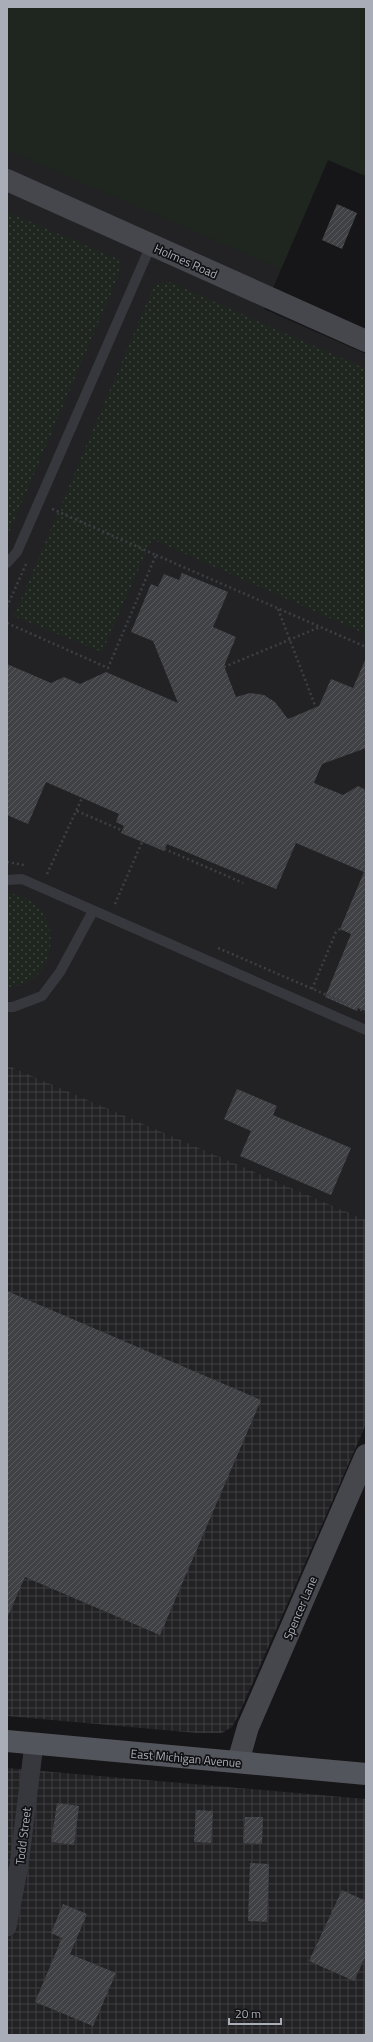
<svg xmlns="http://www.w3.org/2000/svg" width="373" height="2042" font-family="'Titillium Web',sans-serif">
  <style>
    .built { fill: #222225 }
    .industrial { fill: url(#industrial-grid) }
    .grass { fill: url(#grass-dots) }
    .garden { fill: #1e261f }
    .building { fill: url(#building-hatch) }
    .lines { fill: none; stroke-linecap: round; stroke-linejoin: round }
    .path { stroke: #3d3f44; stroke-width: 2.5; stroke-dasharray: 2 3; stroke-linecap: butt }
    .lane { stroke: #37383d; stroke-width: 10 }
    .street { stroke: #37383d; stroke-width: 19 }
    .secondary { stroke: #45474d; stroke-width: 22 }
    .primary { stroke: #53555c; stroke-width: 22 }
    .labels { text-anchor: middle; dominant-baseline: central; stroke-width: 3.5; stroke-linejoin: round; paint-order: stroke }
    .street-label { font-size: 12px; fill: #a8adb8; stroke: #111113 }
  </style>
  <defs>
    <pattern id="industrial-grid" width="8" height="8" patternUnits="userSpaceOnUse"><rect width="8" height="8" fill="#222225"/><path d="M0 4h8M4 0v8" fill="none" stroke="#3f3f43"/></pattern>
    <pattern id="grass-dots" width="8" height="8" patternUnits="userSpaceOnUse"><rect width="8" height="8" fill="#1e261f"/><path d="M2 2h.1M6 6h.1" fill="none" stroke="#3c433d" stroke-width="1.8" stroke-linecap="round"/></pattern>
    <pattern id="building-hatch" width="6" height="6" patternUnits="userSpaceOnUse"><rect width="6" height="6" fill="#404145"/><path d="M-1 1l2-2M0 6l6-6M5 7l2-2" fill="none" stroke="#595a5e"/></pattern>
  </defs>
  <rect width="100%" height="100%" fill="#161618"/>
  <path class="built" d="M 7,7 L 366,7 L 366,176 L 328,160 L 264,309 L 366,354 L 366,1220 L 7,1065 Z"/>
  <g class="industrial">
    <path d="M 7,1065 L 366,1220 L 366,1424 L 239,1714 L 232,1727 L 222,1733 L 197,1733 L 7,1716 Z"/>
    <path d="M 7,1768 L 366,1799 L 366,2035 L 7,2035 Z"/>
  </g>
  <g class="grass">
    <path d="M 7,212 L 120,260 L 119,274 L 7,537 Z"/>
    <path d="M 167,281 L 366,369 L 366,634 L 152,539 L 102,652 L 14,616 L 154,286 Z"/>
    <path d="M 7,893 C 70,901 60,987 7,987 Z"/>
  </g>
  <path class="garden" d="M 7,7 L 366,7 L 366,176 L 328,160 L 281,269 L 7,150 Z"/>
  <g class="building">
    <path d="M 337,204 L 357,213 L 342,249 L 322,240 Z"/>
    <path d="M 182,573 L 228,592 L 213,627 L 236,637 L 224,666 L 236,697 L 250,693 L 264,695 L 275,702 L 288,719 L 319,706 L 331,679 L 353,688 L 366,658 L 366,748 L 322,764 L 314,783 L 343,795 L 358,786 L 366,790 L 366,1011 L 358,1008 L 357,1011 L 325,997 L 351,934 L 340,929 L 364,872 L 296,843 L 276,889 L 167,844 L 164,851 L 121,833 L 124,826 L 116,822 L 119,814 L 46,782 L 28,824 L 7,815 L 7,664 L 51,683 L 64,677 L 80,684 L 106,672 L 178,703 L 153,641 L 131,632 L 151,584 L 158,587 L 164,574 L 179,580 Z"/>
    <path d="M 237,1089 L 277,1106 L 273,1115 L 351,1148 L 331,1195 L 240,1156 L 251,1131 L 224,1119 Z"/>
    <path d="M 7,1291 L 261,1400 L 160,1635 L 25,1577 L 7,1618 Z"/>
    <path d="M 57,1803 L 79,1806 L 74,1845 L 51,1842 Z"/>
    <path d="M 196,1810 L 213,1811 L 211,1843 L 194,1842 Z"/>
    <path d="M 245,1817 L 263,1817 L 262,1844 L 243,1843 Z"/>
    <path d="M 250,1863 L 269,1864 L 267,1922 L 248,1921 Z"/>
    <path d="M 342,1890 L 366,1901 L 366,1955 L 354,1981 L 309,1961 Z"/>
    <path d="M 63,1904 L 87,1914 L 70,1954 L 116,1973 L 93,2026 L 35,2002 L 62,1938 L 51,1933 Z"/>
  </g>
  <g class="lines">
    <g class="path">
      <path d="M 156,555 L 366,647"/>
      <path d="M 7,607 L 26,564"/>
      <path d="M 278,609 L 316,708"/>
      <path d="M 7,623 L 108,668 L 156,555 L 50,508"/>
      <path d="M 224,667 L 320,627"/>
      <path d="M 77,811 L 243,883"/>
      <path d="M 7,862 L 24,865"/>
      <path d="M 47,874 L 82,798"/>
      <path d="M 115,904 L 142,842"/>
      <path d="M 218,948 L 366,1012"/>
      <path d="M 312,989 L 336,932 L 340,929"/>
    </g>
    <g class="lane">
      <path d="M 7,563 L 17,552 L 151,245"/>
      <path d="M 7,880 L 22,879 L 366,1030"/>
      <path d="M 7,1007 L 13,1007 L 42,996 L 60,972 L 93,911"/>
    </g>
    <path class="street" d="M 7,1927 L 19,1865 L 34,1744"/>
    <g class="secondary">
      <path d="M 7,180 L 366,341"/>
      <path d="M 238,1762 L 248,1727 L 366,1455"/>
    </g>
    <path class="primary" d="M 7,1741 L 366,1774"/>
  </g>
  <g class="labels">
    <g class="street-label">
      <text transform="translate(186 261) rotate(24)">Holmes Road</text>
      <text transform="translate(300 1608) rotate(-67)">Spencer Lane</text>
      <text transform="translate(186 1758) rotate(5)">East Michigan Avenue</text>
      <text transform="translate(23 1836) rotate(-83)">Todd Street</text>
    </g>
  </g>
  <rect width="373" height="2042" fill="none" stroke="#a8adb8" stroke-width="16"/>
  <path d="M229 2018v6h52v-6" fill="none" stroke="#a8adb8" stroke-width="2"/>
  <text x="235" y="2018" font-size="12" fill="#a8adb8" stroke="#111113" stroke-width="3" paint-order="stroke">20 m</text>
</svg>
